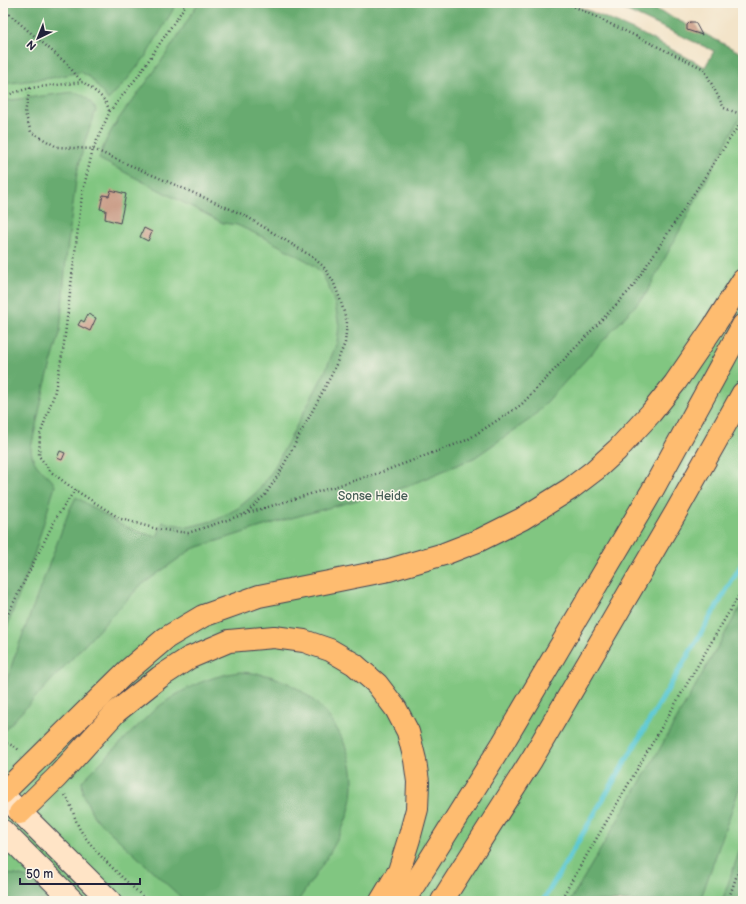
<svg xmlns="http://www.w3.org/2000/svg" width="746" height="904" font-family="'Balsamiq Sans',sans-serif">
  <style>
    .green { fill: #81c681; stroke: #52745e }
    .forest { fill: #68ab6f; stroke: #456655 }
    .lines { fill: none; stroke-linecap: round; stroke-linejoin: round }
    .stream { stroke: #5dc9d4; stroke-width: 5 }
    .building { fill: #ca9f89 }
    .secondary-casing { stroke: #413f50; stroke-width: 24 }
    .highway-casing { stroke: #413f50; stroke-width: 24 }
    .path { stroke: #413f50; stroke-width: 2.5; stroke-dasharray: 1 3; stroke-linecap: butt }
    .secondary { stroke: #ffe4c6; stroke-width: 22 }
    .highway { stroke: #febc70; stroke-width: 22 }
    .labels { text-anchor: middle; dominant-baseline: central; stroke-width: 3; stroke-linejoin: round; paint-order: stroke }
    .park-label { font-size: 12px; fill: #435b54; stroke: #fbf7ec }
  </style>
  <rect width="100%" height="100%" fill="#fbf7ec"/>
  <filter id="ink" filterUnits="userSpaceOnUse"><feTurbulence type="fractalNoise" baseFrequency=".025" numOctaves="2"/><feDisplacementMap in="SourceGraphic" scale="8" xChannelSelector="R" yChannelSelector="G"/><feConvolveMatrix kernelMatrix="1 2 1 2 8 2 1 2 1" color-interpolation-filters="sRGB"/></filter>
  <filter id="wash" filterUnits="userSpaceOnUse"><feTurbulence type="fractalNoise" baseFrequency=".012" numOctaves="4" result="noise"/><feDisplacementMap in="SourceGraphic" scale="16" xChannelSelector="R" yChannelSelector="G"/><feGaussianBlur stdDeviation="0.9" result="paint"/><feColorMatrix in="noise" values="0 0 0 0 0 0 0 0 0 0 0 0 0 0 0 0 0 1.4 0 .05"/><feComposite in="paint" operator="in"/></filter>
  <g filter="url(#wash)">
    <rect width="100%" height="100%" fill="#f3e4c9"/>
    <path class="green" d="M 3,3 L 562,3 L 743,90 L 743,901 L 3,901 Z"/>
    <g class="forest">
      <path d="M 3,3 L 177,3 L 146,56 L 126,81 L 108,100 L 91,78 L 81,72 L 51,78 L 3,84 Z"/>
      <path d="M 198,3 L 571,3 L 640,33 L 705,67 L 714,51 L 610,3 L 643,3 L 674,18 L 743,54 L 743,111 L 646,294 L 532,418 L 474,458 L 405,487 L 277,522 L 192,549 L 140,586 L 3,732 L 3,693 L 14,658 L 69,511 L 76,497 L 118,523 L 136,531 L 157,537 L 163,522 L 188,527 L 216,520 L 238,508 L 258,491 L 273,470 L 325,372 L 337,342 L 339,326 L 335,304 L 328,285 L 321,272 L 309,262 L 265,238 L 237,225 L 223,223 L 99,159 C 108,128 127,108 146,83 C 165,57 182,30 198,3 Z"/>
      <path d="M 74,92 C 85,95 90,100 96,110 L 85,141 L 77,173 L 66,259 L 60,333 L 45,385 L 31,448 C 32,471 50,472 55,486 L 34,555 L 3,638 L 3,101 Z"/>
      <path d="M 743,602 L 743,778 L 700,901 L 570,901 L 658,752 Z"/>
      <path d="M 240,672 C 253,673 265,674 276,678 C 327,696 364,755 350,807 C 341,842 317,872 298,901 L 185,901 L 94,817 L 83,794 L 82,781 L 154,710 C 180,690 208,676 240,672 Z"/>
      <path d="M 743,841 L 743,901 L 722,901 Z"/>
      <path d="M 3,874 C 29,874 40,884 57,901 L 3,901 Z"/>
    </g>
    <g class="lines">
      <path class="stream" d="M 543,901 L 743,562"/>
    </g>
    <g id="blocks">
      <g class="building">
        <path d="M 690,22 L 695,22 L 702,35 L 687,30 L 687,25 Z"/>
        <path d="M 111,190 L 126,194 L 120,223 L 105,219 L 106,210 L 100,209 L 103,195 L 109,196 Z"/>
        <path d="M 144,228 L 152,232 L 148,241 L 140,237 Z"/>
        <path d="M 88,314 L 96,318 L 90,331 L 78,325 L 81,320 L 84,322 Z"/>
        <path d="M 60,451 L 65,453 L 62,460 L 57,458 Z"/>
      </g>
    </g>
  </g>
  <g filter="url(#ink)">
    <use href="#blocks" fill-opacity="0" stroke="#413f50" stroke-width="1"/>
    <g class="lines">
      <g class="secondary-casing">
        <g id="secondary">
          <path d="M 3,795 L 110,901"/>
          <path d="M 3,831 L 73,901"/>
        </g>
      </g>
      <g class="highway-casing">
        <g id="highway">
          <path d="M 3,793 L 126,672 L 166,638 L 203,616 L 259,596 L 389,570 L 444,554 L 480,540 L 522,519 L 570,489 L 595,470 L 617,450 L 651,413 L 675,383 L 714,326 L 743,280"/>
          <path d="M 20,813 L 56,778 L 116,712 L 160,677 L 189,658 L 229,641 L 274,637 L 304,641 L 330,650 L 354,664 L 377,684 L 396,709 L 408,732 L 415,760 L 418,782 L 417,809 L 409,839 L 399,871 L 381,901"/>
          <path d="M 404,901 L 503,743 L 652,491 L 743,325"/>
          <path d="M 442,901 L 532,759 L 676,512 L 743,393"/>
        </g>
      </g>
      <g class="path">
        <path d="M 567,3 L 704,69 L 724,108 L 743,115"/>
        <path d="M 3,9 L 66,63 L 82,82"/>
        <path d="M 30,88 L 25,113 L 31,132 L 57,147 L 93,149 L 244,215 L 311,256 L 323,266 L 333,281 L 340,299 L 347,322 L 345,343 L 332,374 L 279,474 L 265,495 L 245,514 L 188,533 L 157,529 L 121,519 L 75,490"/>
        <path d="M 3,96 L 30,88 L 83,82 C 93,90 107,98 109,111"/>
        <path d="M 245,514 L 379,473 L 467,440 L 521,405 L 631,289 L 743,119"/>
        <path d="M 3,624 L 56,518 L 75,490 L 51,472 L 39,456 L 40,435 L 54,395 L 63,351 L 82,195 L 93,149 L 110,111 L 138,76 L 187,3"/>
        <path d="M 3,742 L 14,746 L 20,751"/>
        <path d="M 65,795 C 73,806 74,820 81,831 C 98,857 125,879 147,901"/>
        <path d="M 560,901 L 743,588"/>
        <path d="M 728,901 L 743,857"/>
      </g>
      <use href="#secondary" class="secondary"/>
      <use href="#highway" class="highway"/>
    </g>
  </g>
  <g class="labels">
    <g class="park-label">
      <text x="373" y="496">Sonse Heide</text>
    </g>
  </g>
  <rect width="746" height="904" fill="none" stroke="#fbf7ec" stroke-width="16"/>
  <g transform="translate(38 38) rotate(223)" stroke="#fbf7ec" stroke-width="3" paint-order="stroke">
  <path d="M0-3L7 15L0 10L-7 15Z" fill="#22223b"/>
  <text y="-6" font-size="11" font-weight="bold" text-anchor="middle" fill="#22223b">N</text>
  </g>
  <path d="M20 878v6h120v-6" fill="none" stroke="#22223b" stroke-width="2"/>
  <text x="26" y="878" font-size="12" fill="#22223b" stroke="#fbf7ec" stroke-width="3" paint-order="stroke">50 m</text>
</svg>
